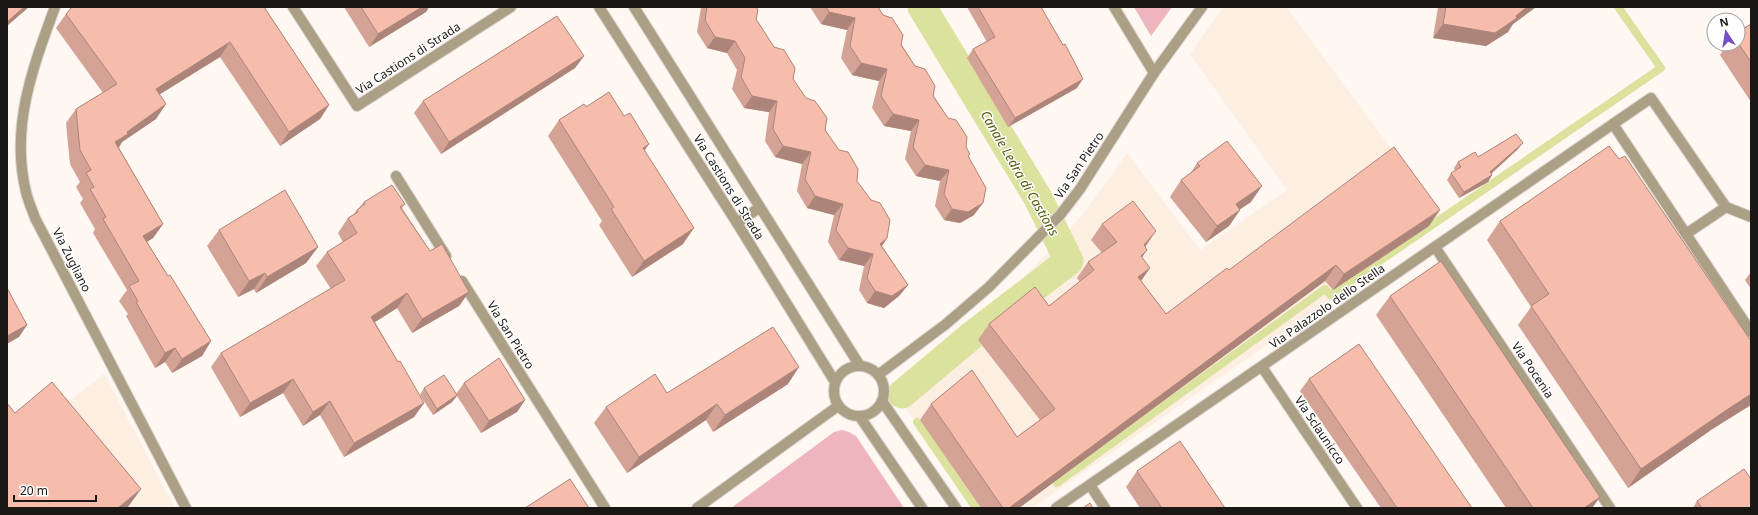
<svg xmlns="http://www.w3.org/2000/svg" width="1758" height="515" font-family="'Noto Sans',sans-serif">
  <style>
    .built { fill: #fdeee2 }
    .green { fill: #efb5bd }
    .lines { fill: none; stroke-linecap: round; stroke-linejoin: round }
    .stream { stroke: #dbe29e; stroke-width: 8 }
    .canal { stroke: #dbe29e; stroke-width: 29 }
    .minor-casing { stroke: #dad3ce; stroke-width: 12 }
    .minor { stroke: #ab9f85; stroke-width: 10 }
    .wall { fill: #d4a395 }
    .shaded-wall { fill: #ac8479 }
    .building { fill: #f6bdad; stroke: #ac8479 }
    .labels { text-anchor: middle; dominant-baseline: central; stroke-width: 3; stroke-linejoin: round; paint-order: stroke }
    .street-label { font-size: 12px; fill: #1b1714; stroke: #fff }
    .water-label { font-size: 13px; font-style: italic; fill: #565a0c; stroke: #fff }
  </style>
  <rect width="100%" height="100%" fill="#fef7f2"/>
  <g class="built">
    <path d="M 1223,7 L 1286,7 L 1445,221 L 1032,508 L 971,508 L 894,391 L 982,319 L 1043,258 L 1084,213 L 1127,153 L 1200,250 L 1287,190 L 1190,54 Z"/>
    <path d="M 104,374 L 175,508 L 7,508 L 60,408 Z"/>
  </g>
  <g class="green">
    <path d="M 1134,7 L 1172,7 L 1151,36 Z"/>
    <path d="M 842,430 L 849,432 L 856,436 L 904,508 L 731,508 L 834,432 Z"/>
  </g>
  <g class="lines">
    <g class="stream">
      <path d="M 917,422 L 976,508"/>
      <path d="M 1057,483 L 1325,289 L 1330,295 L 1661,68 L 1618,7"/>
    </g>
    <path class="canal" d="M 902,394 L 970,337 L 1069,261 L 1038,198 L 922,7"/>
    <g class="minor-casing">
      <g id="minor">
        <path d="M 55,7 C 33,67 10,127 26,192 C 28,201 32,209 35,218 L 186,508"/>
        <path d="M 293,7 L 357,106 L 511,7"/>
        <path d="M 599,7 L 737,223 L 835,382"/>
        <path d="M 634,7 L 860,366"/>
        <path d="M 1114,7 L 1154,73"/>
        <path d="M 1613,124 L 1651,98 L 1726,207 L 1686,234"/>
        <path d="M 396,176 L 446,256"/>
        <path d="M 1726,207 L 1751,217"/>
        <path d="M 737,223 L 759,208"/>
        <path d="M 1435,247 L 1610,508"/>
        <path d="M 462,281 L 605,508"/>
        <circle cx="859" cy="391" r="25"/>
        <path d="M 1262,367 L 1357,508"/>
        <path d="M 878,375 L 946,324 L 989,287 L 1060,215 L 1080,189 L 1154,73 L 1202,7"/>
        <path d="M 882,401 L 956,508"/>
        <path d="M 860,417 L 922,508"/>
        <path d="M 1090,485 L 1105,508"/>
        <path d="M 697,508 L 838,406"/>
        <path d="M 1056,508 L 1613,124 L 1751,332"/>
      </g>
    </g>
    <use href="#minor" class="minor"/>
  </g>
  <g class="wall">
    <path d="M 264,7 L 329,105 L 320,119 L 280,146 L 220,57 L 159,94 L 156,119 L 122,142 L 119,148 L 163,224 L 153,238 L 147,242 L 168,276 L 211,341 L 202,356 L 172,373 L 165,362 L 155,368 L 126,316 L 128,314 L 119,301 L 127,290 L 93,233 L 95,229 L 80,203 L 83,199 L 76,187 L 80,182 L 70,164 L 66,123 L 76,109 L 103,93 L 56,28 L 66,14 Z"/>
    <path d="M 344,7 L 429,7 L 426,12 L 369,47 Z"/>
    <path d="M 701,7 L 756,7 L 756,19 L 857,181 L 887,238 L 882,246 L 908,285 L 899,296 L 884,308 L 867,303 L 859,290 L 864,266 L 839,260 L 828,242 L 834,215 L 807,208 L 797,191 L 802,164 L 775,157 L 765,141 L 769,112 L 744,108 L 732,89 L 737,70 L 727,53 L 707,48 L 697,32 Z"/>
    <path d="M 810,7 L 878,7 L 966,147 L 968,156 L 974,215 L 960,223 L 944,220 L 935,206 L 940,181 L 916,176 L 905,159 L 911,131 L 884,126 L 872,108 L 879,81 L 852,75 L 841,58 L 847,30 L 821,24 Z"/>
    <path d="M 967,7 L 1041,7 L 1063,45 L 1077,88 L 1008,127 L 967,58 L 973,49 L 987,42 Z"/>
    <path d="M 1438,7 L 1536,7 L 1513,24 L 1508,32 L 1486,46 L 1433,38 Z"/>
    <path d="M 1751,24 L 1751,102 L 1720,55 L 1727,44 L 1738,44 L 1738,32 Z"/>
    <path d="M 584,56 L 575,68 L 441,154 L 414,113 L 423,101 Z"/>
    <path d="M 586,107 L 644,151 L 683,244 L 632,277 L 599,225 L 602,221 L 548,136 L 559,120 Z"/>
    <path d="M 1518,149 L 1491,174 L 1492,175 L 1488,182 L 1459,198 L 1447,180 L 1451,173 L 1455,171 L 1454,168 L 1458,162 L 1478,157 Z"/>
    <path d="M 1619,159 L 1711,430 L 1628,488 L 1518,325 L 1531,307 L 1487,240 L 1500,221 Z"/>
    <path d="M 1197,163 L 1251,202 L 1240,209 L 1240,210 L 1229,226 L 1206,242 L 1170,197 L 1181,180 L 1190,174 Z"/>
    <path d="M 364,202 L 405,204 L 402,208 L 430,251 L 469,292 L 459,306 L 412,333 L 397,308 L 375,322 L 398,362 L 424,403 L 414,417 L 344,457 L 320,415 L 303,426 L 283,393 L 240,417 L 211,367 L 221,353 L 331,289 L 316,266 L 327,252 L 343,242 L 338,233 L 348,218 L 353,215 L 357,210 L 359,208 Z"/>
    <path d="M 1102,224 L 1145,247 L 1142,258 L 1141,281 L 1166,314 L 1229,270 L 1429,226 L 1333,290 L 1325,281 L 1019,508 L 981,508 L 920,420 L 931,404 L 1017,437 L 1040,420 L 978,340 L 989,324 L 1049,306 L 1080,282 L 1077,278 L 1088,262 L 1102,253 L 1091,240 Z"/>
    <path d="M 219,230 L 318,247 L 306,263 L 256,293 L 254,289 L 238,297 L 207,246 Z"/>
    <path d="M 1751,272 L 1751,289 L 1745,280 Z"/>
    <path d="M 1390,296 L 1600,497 L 1592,508 L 1506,508 L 1376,315 Z"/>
    <path d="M 1309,379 L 1472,508 L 1381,508 L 1300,391 Z"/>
    <path d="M 464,383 L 525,400 L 517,412 L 481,433 L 457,396 L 452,402 L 433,415 L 420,395 L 424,388 L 456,394 Z"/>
    <path d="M 788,384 L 713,432 L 706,420 L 627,473 L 594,423 L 606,407 L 667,393 Z"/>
    <path d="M 1137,471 L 1225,508 L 1140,508 L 1126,487 Z"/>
    <path d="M 1697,501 L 1751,508 L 1693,508 Z"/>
  </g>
  <g class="shaded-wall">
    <path d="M 24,7 L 29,7 L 7,26 L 7,22 Z"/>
    <path d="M 422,7 L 429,7 L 426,12 L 369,47 L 378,34 Z"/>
    <path d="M 1527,7 L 1536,7 L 1513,24 L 1508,32 L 1486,46 L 1433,38 L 1443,24 Z"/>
    <path d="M 829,12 L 855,18 L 847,30 L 821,24 Z"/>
    <path d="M 715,37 L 735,41 L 727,53 L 707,48 Z"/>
    <path d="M 230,42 L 220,57 L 146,103 L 156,89 Z"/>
    <path d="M 584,56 L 575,68 L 441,154 L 449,142 Z"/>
    <path d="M 861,63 L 887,69 L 879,81 L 852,75 Z"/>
    <path d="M 1083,79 L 1077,88 L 1008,127 L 1015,118 Z"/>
    <path d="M 752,96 L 777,101 L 769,112 L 744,108 Z"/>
    <path d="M 166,104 L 156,119 L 122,142 L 118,148 L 115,142 L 127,132 Z"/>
    <path d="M 329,105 L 320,119 L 280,146 L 289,132 Z"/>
    <path d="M 893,114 L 919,120 L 911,131 L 884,126 Z"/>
    <path d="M 1523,143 L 1518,149 L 1486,178 L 1490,172 Z"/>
    <path d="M 649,144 L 638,160 L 643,148 Z"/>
    <path d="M 783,146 L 811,152 L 802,164 L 775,157 Z"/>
    <path d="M 925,165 L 949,170 L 940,181 L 916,176 Z"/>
    <path d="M 1492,175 L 1488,182 L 1459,198 L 1464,192 Z"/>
    <path d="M 1262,186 L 1251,202 L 1224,220 L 1236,204 Z"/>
    <path d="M 815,196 L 843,204 L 834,215 L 807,208 Z"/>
    <path d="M 983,203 L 974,215 L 960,223 L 944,220 L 952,209 Z"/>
    <path d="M 1240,210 L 1229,226 L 1206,242 L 1217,226 Z"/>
    <path d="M 1440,210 L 1429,226 L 1333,290 L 1344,274 Z"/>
    <path d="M 163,224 L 153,238 L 133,250 L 143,236 Z"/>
    <path d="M 694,228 L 683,244 L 632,277 L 644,261 Z"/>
    <path d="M 1156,231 L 1145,247 L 1144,245 Z"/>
    <path d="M 887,238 L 879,250 L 873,254 L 864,266 L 839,260 L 848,248 L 880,244 Z"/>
    <path d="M 318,247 L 306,263 L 256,293 L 267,277 Z"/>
    <path d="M 1147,250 L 1136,266 L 1141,256 Z"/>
    <path d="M 1336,265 L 1325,281 L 1019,508 L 1009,508 Z"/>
    <path d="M 1150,268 L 1139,284 L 1138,277 Z"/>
    <path d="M 265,273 L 254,289 L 238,297 L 249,281 Z"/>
    <path d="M 908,285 L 899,296 L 884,308 L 867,303 L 875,291 Z"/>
    <path d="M 469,292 L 459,306 L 412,333 L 422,319 Z"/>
    <path d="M 407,293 L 397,308 L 361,331 L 371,317 Z"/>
    <path d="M 27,325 L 19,337 L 7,344 L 7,336 Z"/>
    <path d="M 211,341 L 202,356 L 172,373 L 182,359 Z"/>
    <path d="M 175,348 L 165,362 L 155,368 L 165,353 Z"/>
    <path d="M 799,367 L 788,384 L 713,432 L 725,415 Z"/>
    <path d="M 293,379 L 283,393 L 240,417 L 250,403 Z"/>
    <path d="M 1751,394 L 1751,405 L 1711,430 L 1628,488 L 1641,469 L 1725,411 Z"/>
    <path d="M 457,395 L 452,402 L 433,415 L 437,409 Z"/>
    <path d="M 525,400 L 517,412 L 481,433 L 489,421 Z"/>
    <path d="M 330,401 L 320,415 L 303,426 L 313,412 Z"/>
    <path d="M 424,403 L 414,417 L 344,457 L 354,443 Z"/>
    <path d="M 717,404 L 706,420 L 627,473 L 639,457 Z"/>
    <path d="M 141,489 L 128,507 L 127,508 L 118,508 Z"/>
    <path d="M 1600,497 L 1592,508 L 1584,508 Z"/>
  </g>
  <g class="building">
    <path d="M 7,7 L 24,7 L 7,22 Z"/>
    <path d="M 72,7 L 264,7 L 329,105 L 289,132 L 230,42 L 156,89 L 166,104 L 127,132 L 128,134 L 115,142 L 163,224 L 143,236 L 168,276 L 170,275 L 211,341 L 182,359 L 175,348 L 165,353 L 136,302 L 138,301 L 129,286 L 139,281 L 103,219 L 106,217 L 90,189 L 94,187 L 86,173 L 91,170 L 80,150 L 76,109 L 117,84 L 66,14 Z"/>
    <path d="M 361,7 L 422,7 L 378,34 Z"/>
    <path d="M 707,7 L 756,7 L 758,10 L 756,19 L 774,47 L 784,50 L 795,68 L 793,79 L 806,98 L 815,101 L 827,118 L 825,130 L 839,150 L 848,152 L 858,169 L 857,181 L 871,200 L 880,203 L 890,220 L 887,238 L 880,244 L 908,285 L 892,296 L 875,291 L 867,278 L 873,254 L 848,248 L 836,230 L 843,204 L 815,196 L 805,179 L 811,152 L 783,146 L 773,129 L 777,101 L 752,96 L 741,77 L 745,58 L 735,41 L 715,37 L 705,20 Z"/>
    <path d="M 826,7 L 878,7 L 883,15 L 892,18 L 903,35 L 901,45 L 915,66 L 925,69 L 935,86 L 933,96 L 948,118 L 956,120 L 967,137 L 966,147 L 970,154 L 968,156 L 986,188 L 983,203 L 968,212 L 952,209 L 944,194 L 949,170 L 925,165 L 913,147 L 919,120 L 893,114 L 881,96 L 887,69 L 861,63 L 850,46 L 855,18 L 829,12 Z"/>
    <path d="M 978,7 L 1041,7 L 1063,45 L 1065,44 L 1083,79 L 1015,118 L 973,49 L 995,37 Z"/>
    <path d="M 1446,7 L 1527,7 L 1516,16 L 1517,18 L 1495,33 L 1443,24 Z"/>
    <path d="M 557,16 L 584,56 L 449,142 L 423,101 Z"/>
    <path d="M 1751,24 L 1751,62 L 1738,43 L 1738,32 Z"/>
    <path d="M 609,92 L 624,116 L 630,113 L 649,144 L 643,148 L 694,228 L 644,261 L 611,209 L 614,207 L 559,120 L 584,104 L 586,107 Z"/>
    <path d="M 1516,134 L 1523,143 L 1490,172 L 1492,175 L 1464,192 L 1451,173 L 1461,167 L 1458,162 L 1475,152 L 1478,157 Z"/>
    <path d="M 1227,141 L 1262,186 L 1236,204 L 1240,210 L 1217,226 L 1181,180 L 1200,166 L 1197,163 Z"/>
    <path d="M 1609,146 L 1619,159 L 1625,156 L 1751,341 L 1751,394 L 1725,411 L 1641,469 L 1531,306 L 1549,294 L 1500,221 Z"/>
    <path d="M 1394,147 L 1440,210 L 1344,274 L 1336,265 L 1009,508 L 1003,508 L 931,404 L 972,370 L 1017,437 L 1055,409 L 989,324 L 1035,287 L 1049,306 L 1094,270 L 1088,262 L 1117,242 L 1102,224 L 1133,201 L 1156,231 L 1144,245 L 1147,250 L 1141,256 L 1150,268 L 1138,277 L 1166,314 L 1227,268 L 1229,270 Z"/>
    <path d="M 392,185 L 405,204 L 400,207 L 430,251 L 442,244 L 469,292 L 422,319 L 407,293 L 371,317 L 398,362 L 400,361 L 424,403 L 354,443 L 330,401 L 313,412 L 293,379 L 250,403 L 221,353 L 345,280 L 327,252 L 357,233 L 348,218 L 358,212 L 357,210 L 365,204 L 364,202 Z"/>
    <path d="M 285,190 L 318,247 L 267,277 L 265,273 L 249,281 L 219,230 Z"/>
    <path d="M 1441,261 L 1600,497 L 1584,508 L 1533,508 L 1390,296 Z"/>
    <path d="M 7,288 L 27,325 L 7,336 Z"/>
    <path d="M 773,327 L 799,367 L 725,415 L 717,404 L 639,457 L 606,407 L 655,374 L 667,393 Z"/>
    <path d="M 1359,344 L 1472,508 L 1397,508 L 1309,379 Z"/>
    <path d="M 499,358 L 525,400 L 489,421 L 464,383 Z"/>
    <path d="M 444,375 L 457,395 L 437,409 L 424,388 Z"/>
    <path d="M 52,382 L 141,489 L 118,508 L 7,508 L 7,403 L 15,413 Z"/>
    <path d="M 1180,441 L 1225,508 L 1162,508 L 1137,471 Z"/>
    <path d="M 1744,469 L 1751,479 L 1751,508 L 1702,508 L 1697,501 Z"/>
    <path d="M 570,479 L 589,508 L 525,508 Z"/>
    <path d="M 1090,503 L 1093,508 L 1083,508 Z"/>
  </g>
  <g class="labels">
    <g class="street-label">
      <text transform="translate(408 58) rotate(-33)">Via Castions di Strada</text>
      <text transform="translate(1079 165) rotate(-56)">Via San Pietro</text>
      <text transform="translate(729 187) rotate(58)">Via Castions di Strada</text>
      <text transform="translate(72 260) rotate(63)">Via Zugliano</text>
      <text transform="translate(1327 306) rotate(-35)">Via Palazzolo dello Stella</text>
      <text transform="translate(511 335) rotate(58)">Via San Pietro</text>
      <text transform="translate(1533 370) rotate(56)">Via Pocenia</text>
      <text transform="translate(1320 430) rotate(56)">Via Sclaunicco</text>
    </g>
    <g class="water-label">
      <text transform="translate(1020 173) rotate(60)">Canale Ledra di Castions</text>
    </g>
  </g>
  <rect width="1758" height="515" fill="none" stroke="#1b1714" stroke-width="16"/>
  <g transform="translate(1726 32) rotate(348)"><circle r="19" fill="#ffffff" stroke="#a4a2a1"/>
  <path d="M0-3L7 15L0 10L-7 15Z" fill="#734ec7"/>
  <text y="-6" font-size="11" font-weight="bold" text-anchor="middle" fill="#1b1714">N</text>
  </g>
  <path d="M14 495v6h82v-6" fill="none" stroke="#1b1714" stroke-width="2"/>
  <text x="20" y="495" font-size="12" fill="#1b1714" stroke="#ffffff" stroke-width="3" paint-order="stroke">20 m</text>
</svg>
